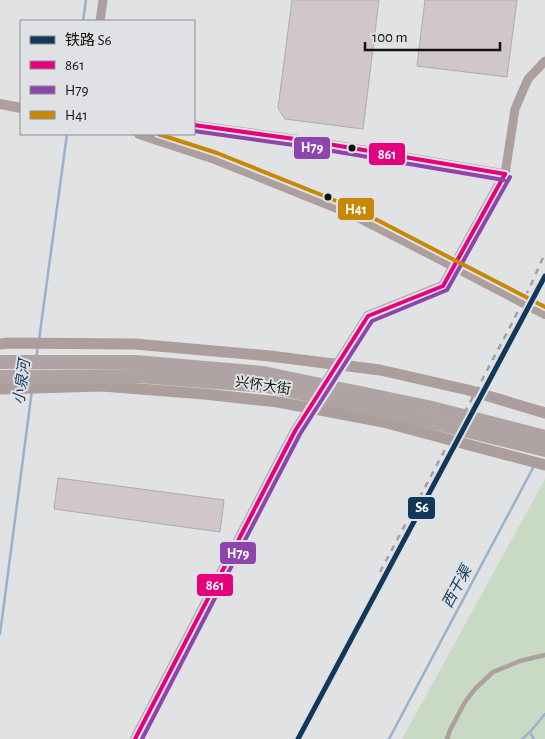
<svg xmlns="http://www.w3.org/2000/svg" width="545" height="739" font-family="'Alegreya Sans','Noto Sans SC',sans-serif">
  <style>
    .green { fill: #c8d9c4 }
    .lines { fill: none; stroke-linecap: round; stroke-linejoin: round }
    .stream { stroke: #98b2ce; stroke-width: 2.5 }
    .building { fill: #d0c6cc; stroke: #acacad }
    .service { stroke: #ad9f9e; stroke-width: 4.5 }
    .minor { stroke: #ad9f9e; stroke-width: 9 }
    .tertiary { stroke: #ad9f9e; stroke-width: 10 }
    .rail { stroke: #a6a09f; stroke-width: 2.5; stroke-dasharray: 6 6; stroke-linecap: butt }
    .tertiary-bridge { stroke: #ad9f9e; stroke-width: 10 }
    .secondary-bridge { stroke: #ab9e9d; stroke-width: 11 }
    .trunk-bridge { stroke: #b0a3a4; stroke-width: 14 }
    .bus-1-casing { stroke: #e0e1e4; stroke-width: 8 }
    .bus-2-casing { stroke: #e0e1e4; stroke-width: 8 }
    .bus-3-casing { stroke: #e0e1e4; stroke-width: 8 }
    .bus-1 { stroke: #e5007d; stroke-width: 4 }
    .bus-2 { stroke: #8e44ad; stroke-width: 4 }
    .bus-3 { stroke: #c98804; stroke-width: 4 }
    .rail-1-casing { stroke: #e0e1e4; stroke-width: 9 }
    .rail-1 { stroke: #11385b; stroke-width: 5 }
    .bus-dot { fill: #111112; stroke: #e0e1e4; stroke-width: 2 }
    .labels { text-anchor: middle; dominant-baseline: central; stroke-width: 4; stroke-linejoin: round; paint-order: stroke }
    .street-label { font-size: 14px; fill: #111112; stroke: #e0e1e4 }
    .water-label { font-size: 15px; font-style: italic; fill: #0f3a60; stroke: #e0e1e4 }
    .line-badge { stroke: #e0e1e4; stroke-width: 2 }
    .badge-label { font-size: 14px; text-anchor: middle; font-weight: bold; fill: #fff }
  </style>
  <rect width="100%" height="100%" fill="#e1e2e3"/>
  <path class="green" d="M 545,479 L 545,739 L 402,739 Z"/>
  <g class="lines">
    <g class="stream">
      <path d="M 83,21 L 86,0"/>
      <path d="M 39,340 L 67,134"/>
      <path d="M 36,358 L 38,346"/>
      <path d="M 0,634 L 32,390"/>
      <path d="M 530,732 L 545,714"/>
      <path d="M 389,739 L 534,466"/>
      <path d="M 522,739 L 530,732 L 534,739"/>
    </g>
  </g>
  <g class="building">
    <path d="M 292,0 L 379,0 L 363,129 L 285,119 L 278,108 Z"/>
    <path d="M 425,0 L 517,0 L 507,77 L 417,66 Z"/>
    <path d="M 58,478 L 224,500 L 220,532 L 54,509 Z"/>
  </g>
  <g class="lines">
    <path class="service" d="M 447,739 L 450,730 L 465,702 L 475,689 L 493,672 L 520,661 L 545,655"/>
    <g class="minor">
      <path d="M 100,21 L 103,0"/>
      <path d="M 194,125 L 316,142 L 505,174 L 515,109 L 528,79 L 545,61"/>
    </g>
    <g class="tertiary">
      <path d="M 0,104 L 21,108"/>
      <path d="M 139,134 L 215,159 L 352,214 L 438,258"/>
      <path d="M 321,390 L 368,316 L 443,286 L 505,174"/>
      <path d="M 135,739 L 295,431 L 314,402"/>
    </g>
    <path class="rail" d="M 380,572 L 509,329 L 529,289 L 545,253"/>
    <path class="tertiary-bridge" d="M 438,258 L 545,314"/>
    <g class="secondary-bridge">
      <path d="M 0,344 L 8,343 L 135,344 L 270,356 L 380,370 L 468,390 L 545,413"/>
      <path d="M 0,389 L 102,386 L 204,394 L 278,402 L 383,422 L 545,465"/>
    </g>
    <g class="trunk-bridge">
      <path d="M 0,362 L 135,362 L 263,373 L 428,407 L 545,437"/>
      <path d="M 0,377 L 139,376 L 267,386 L 411,417 L 545,450"/>
    </g>
    <g class="bus-1-casing">
      <g id="bus-1">
        <path d="M 194,125 L 316,142 L 505,174"/>
        <path d="M 135,739 L 295,431 L 368,316 L 443,286 L 505,174"/>
      </g>
    </g>
    <g class="bus-2-casing">
      <g id="bus-2">
        <path d="M 194,131 L 315,148 L 504,180"/>
        <path d="M 142,739 L 300,434 L 372,321 L 447,290 L 510,177"/>
      </g>
    </g>
    <g class="bus-3-casing">
      <path id="bus-3" d="M 158,134 L 217,153 L 354,208 L 545,307"/>
    </g>
    <use href="#bus-1" class="bus-1"/>
    <use href="#bus-2" class="bus-2"/>
    <use href="#bus-3" class="bus-3"/>
    <g class="rail-1-casing">
      <path id="rail-1" d="M 298,739 L 545,276"/>
    </g>
    <use href="#rail-1" class="rail-1"/>
  </g>
  <g class="bus-dot">
    <circle cx="352" cy="148" r="4.5"/>
    <circle cx="328" cy="197" r="4.5"/>
  </g>
  <g class="labels">
    <g class="street-label">
      <text transform="translate(263 386) rotate(8)">兴怀大街</text>
    </g>
    <g class="water-label">
      <text transform="translate(22 382) rotate(-82)">小泉河</text>
      <text transform="translate(457 587) rotate(-62)">西干渠</text>
    </g>
  </g>
  <g class="line-badge">
    <rect x="293" y="136" width="38" height="24" rx="5" fill="#8e44ad"/>
    <rect x="368" y="142" width="38" height="24" rx="5" fill="#e5007d"/>
    <rect x="337" y="197" width="38" height="24" rx="5" fill="#c98804"/>
    <rect x="407" y="496" width="29" height="24" rx="5" fill="#11385b"/>
    <rect x="219" y="541" width="38" height="24" rx="5" fill="#8e44ad"/>
    <rect x="196" y="573" width="38" height="24" rx="5" fill="#e5007d"/>
  </g>
  <g class="badge-label">
    <text x="312" y="152">H79</text>
    <text x="387" y="159">861</text>
    <text x="356" y="214">H41</text>
    <text x="422" y="512">S6</text>
    <text x="238" y="558">H79</text>
    <text x="215" y="590">861</text>
  </g>
  <rect x="20" y="20" width="175" height="115" fill="#e0e1e4" stroke="#8d8e90"/>
  <rect x="30" y="36" width="25" height="8" fill="#11385b" stroke="#8d8e90"/>
  <text x="65" y="45" font-size="15" fill="#111112">铁路 S6</text>
  <rect x="30" y="61" width="25" height="8" fill="#e5007d" stroke="#8d8e90"/>
  <text x="65" y="70" font-size="15" fill="#111112">861</text>
  <rect x="30" y="86" width="25" height="8" fill="#8e44ad" stroke="#8d8e90"/>
  <text x="65" y="95" font-size="15" fill="#111112">H79</text>
  <rect x="30" y="111" width="25" height="8" fill="#c98804" stroke="#8d8e90"/>
  <text x="65" y="120" font-size="15" fill="#111112">H41</text>
  <path d="M365 42v8h135v-8" fill="none" stroke="#111112" stroke-width="2.5"/>
  <text x="372" y="42" font-size="15" fill="#111112" stroke="#e0e1e4" stroke-width="4" paint-order="stroke">100 m</text>
</svg>
